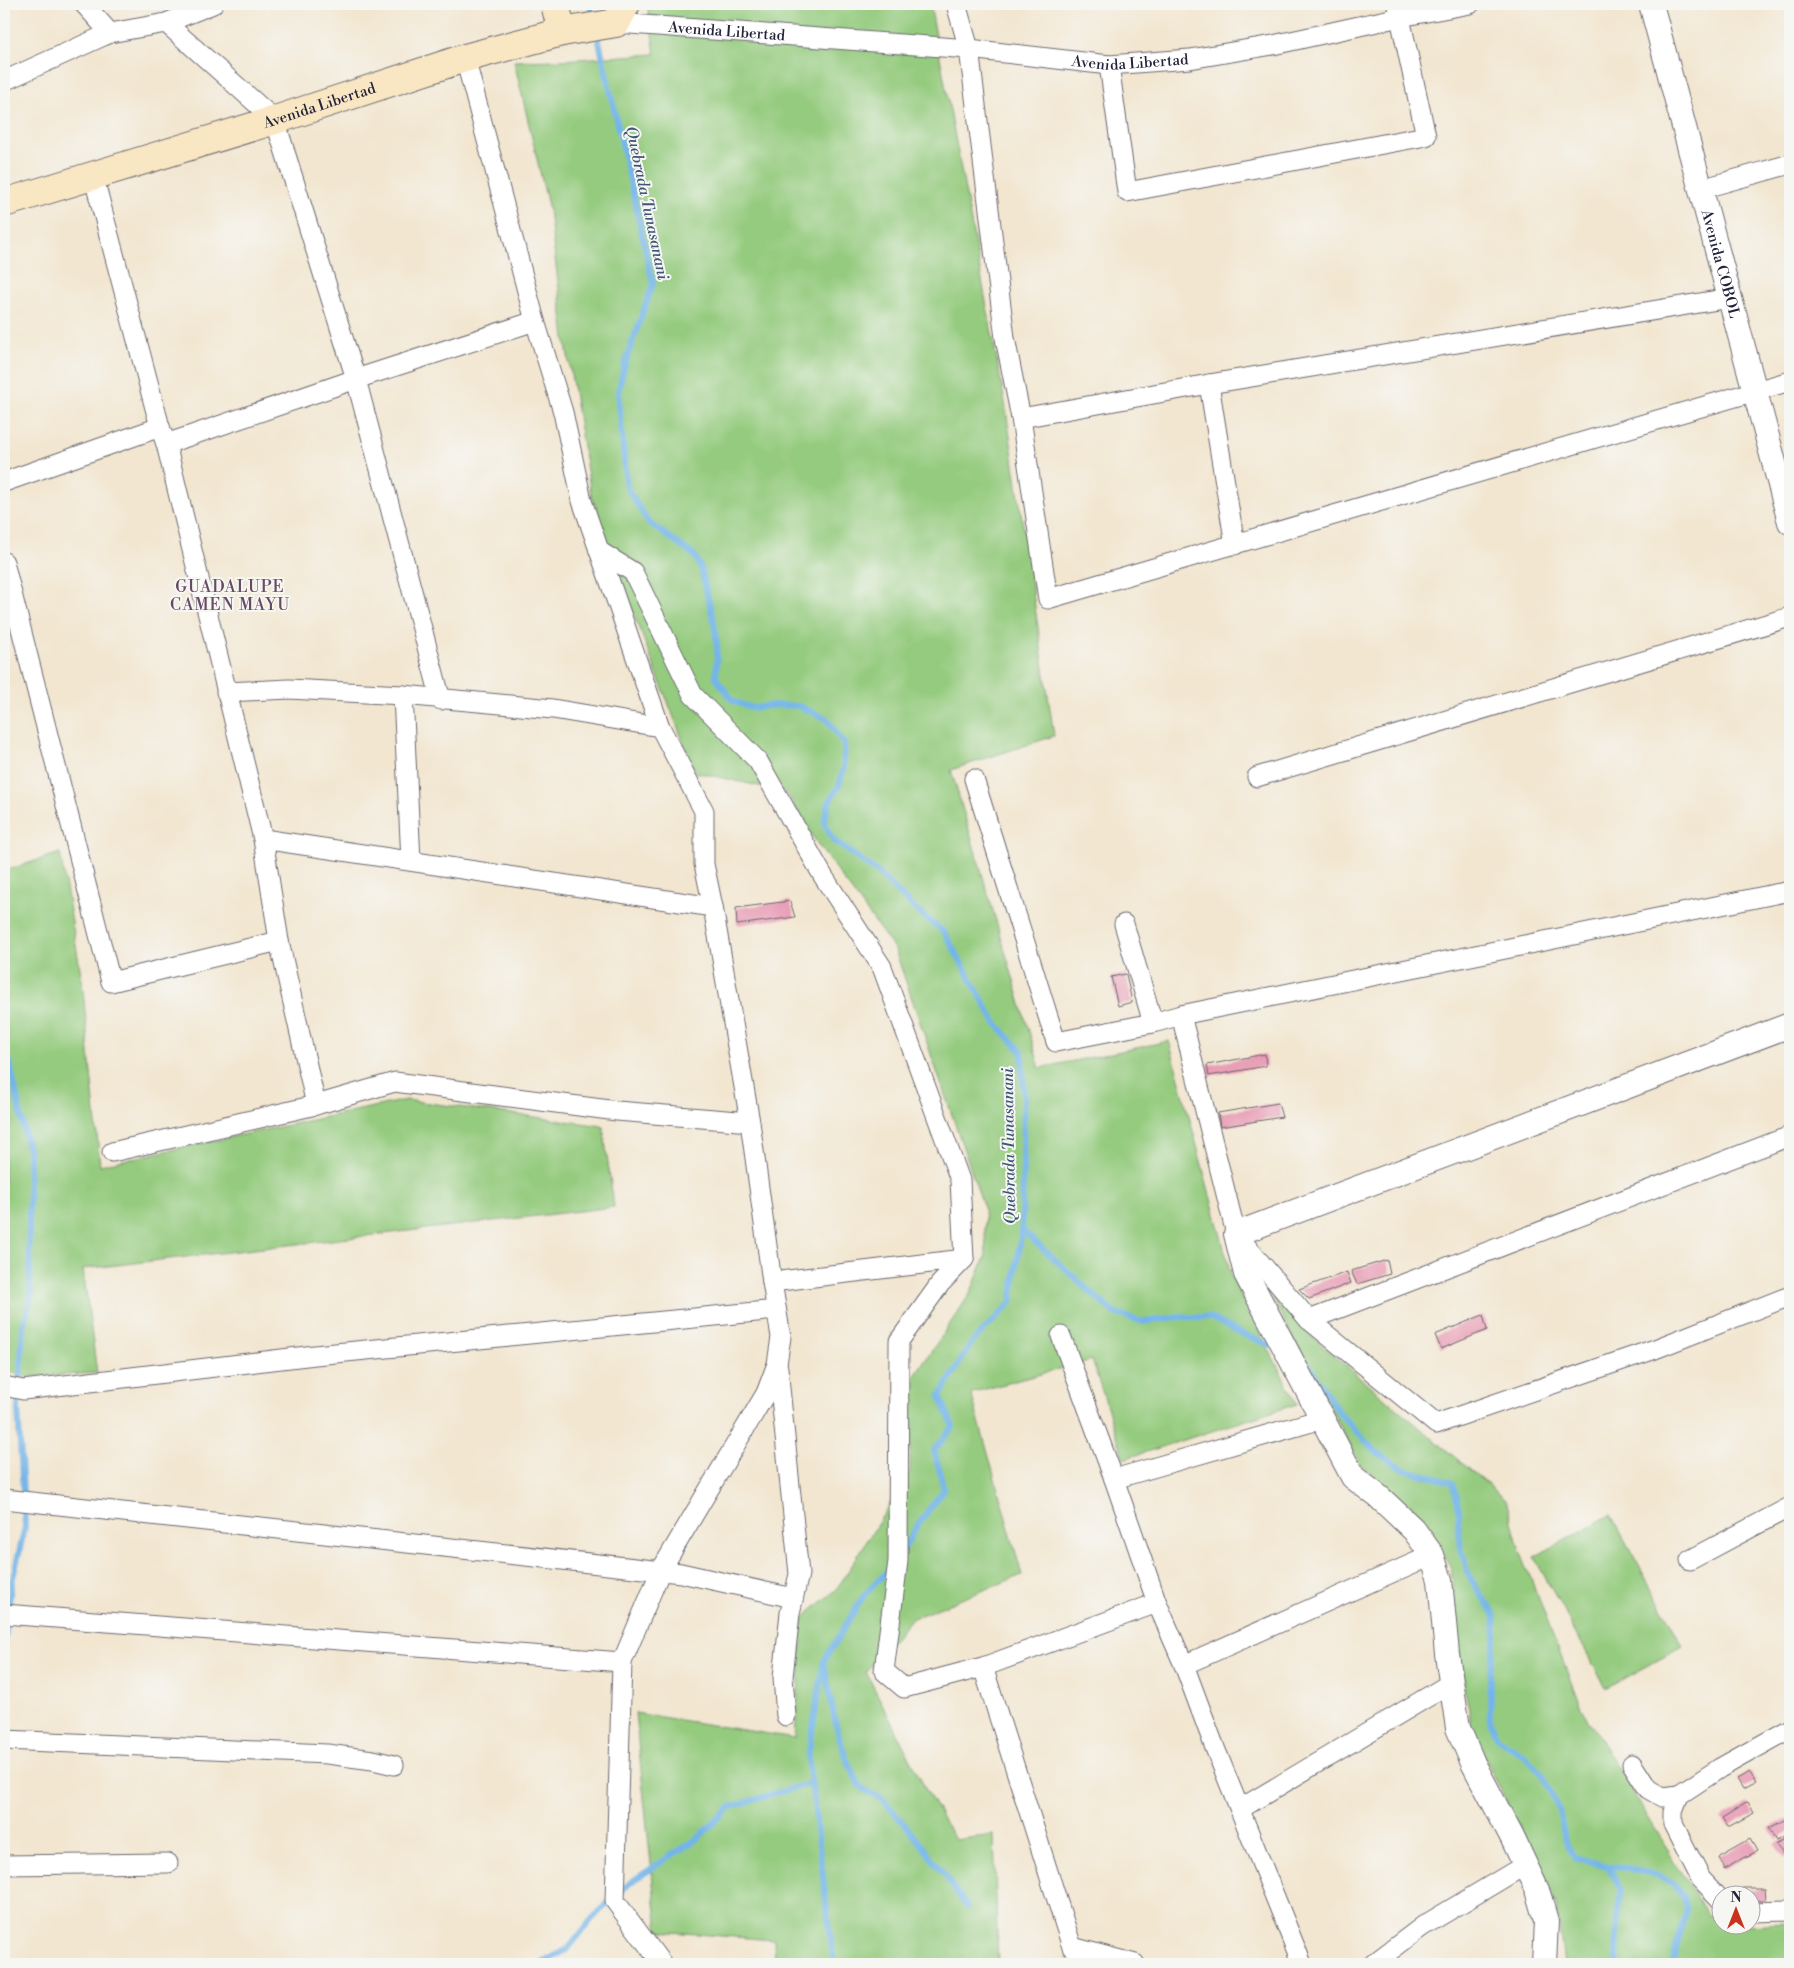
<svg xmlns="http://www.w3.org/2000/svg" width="1794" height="1968" font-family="'Libre Bodoni',serif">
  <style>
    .green { fill: #94cb7e; stroke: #5b765c }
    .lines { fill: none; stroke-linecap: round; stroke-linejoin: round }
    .stream { stroke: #73b5e8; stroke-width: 6 }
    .building { fill: #e795b0 }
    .minor-casing { stroke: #6b676f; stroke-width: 21 }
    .tertiary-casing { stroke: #6b676f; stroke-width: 26 }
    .secondary-casing { stroke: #6b676f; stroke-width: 30 }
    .minor { stroke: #fff; stroke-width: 19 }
    .tertiary { stroke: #fff; stroke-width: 24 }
    .secondary { stroke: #f9e7c3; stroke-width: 28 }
    .labels { text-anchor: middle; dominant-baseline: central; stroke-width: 4; stroke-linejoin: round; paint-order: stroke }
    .street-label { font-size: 15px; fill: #22223b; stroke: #f6f6f2 }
    .water-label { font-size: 16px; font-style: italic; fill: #3e5578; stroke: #f6f6f2 }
    .neighbourhood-label { font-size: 16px; letter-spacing: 1px; fill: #674a64; stroke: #f6f6f2 }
  </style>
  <rect width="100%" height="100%" fill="#f6f6f2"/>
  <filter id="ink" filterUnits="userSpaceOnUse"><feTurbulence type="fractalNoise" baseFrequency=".02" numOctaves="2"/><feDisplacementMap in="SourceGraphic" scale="10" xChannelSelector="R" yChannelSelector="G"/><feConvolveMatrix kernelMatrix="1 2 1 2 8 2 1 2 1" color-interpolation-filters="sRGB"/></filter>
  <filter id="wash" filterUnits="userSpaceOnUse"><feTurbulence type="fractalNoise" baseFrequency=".0096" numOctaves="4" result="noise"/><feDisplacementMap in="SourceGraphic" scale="20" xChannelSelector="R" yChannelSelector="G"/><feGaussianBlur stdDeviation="1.12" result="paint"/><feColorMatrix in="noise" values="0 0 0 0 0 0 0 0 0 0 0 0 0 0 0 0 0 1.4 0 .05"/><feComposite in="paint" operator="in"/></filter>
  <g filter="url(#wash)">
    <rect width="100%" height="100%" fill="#f2e6d0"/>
    <g class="green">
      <path d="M 647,4 L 930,4 L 1005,403 L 1054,736 L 951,770 L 1040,1068 L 1169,1041 L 1232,1278 L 1297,1404 L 1124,1459 L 1092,1360 L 971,1393 L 1022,1575 L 911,1619 L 866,1672 L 925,1788 L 955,1840 L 994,1835 L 998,1964 L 775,1964 L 774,1940 L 658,1931 L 635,1713 L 795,1738 L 803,1618 L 837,1589 L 910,1472 L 912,1380 L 970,1294 L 986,1255 L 984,1208 L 895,950 L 818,845 L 786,792 L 695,772 L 626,594 L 591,494 L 565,338 L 549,210 L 514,61 L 561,60 L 655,54 Z"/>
      <path d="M 60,853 L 82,980 L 100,1165 L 406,1100 L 603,1126 L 614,1207 L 83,1269 L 97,1373 L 28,1377 L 4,1371 L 4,871 Z"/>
      <path d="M 1268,1290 L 1300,1327 L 1506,1500 L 1519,1548 L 1581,1708 L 1708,1915 L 1721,1918 L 1722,1926 L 1790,1923 L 1790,1964 L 1564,1964 L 1556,1903 L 1473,1733 L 1461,1665 L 1451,1568 L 1425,1522 L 1360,1464 Z"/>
      <path d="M 1611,1515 L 1683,1646 L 1606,1688 L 1534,1557 Z"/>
    </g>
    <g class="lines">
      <g class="stream">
        <path d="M 590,4 L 594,20"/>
        <path d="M 597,32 L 653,284 L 625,363 L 618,392 L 627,488 L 648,522 L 695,556 L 701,569 L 714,622 L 717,645 L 716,678 L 733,701 L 752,708 L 775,705 L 799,706 L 827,719 L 844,744 L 844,767 L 839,786 L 829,802 L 824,822 L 833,840 L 877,872 L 916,910 L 944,932 L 995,1022 L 1022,1052 L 1024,1095 L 1022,1230 L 1011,1303 L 972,1342 L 940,1396 L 953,1427 L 934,1450 L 944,1489 L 917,1526 L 904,1549"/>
        <path d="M 4,1050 L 10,1064 L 29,1153 L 29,1246 L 31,1297 L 23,1327 L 18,1409 L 25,1527 L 11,1586 L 4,1650"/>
        <path d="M 1022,1230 L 1114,1313 L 1143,1322 L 1177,1317 L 1209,1317 L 1242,1334 L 1278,1348"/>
        <path d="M 1300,1358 L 1308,1364 L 1339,1413 L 1374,1450 L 1402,1469 L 1451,1482 L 1458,1500 L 1458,1523 L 1461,1548 L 1470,1578 L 1494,1614 L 1496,1636 L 1490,1672 L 1490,1719 L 1497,1738 L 1526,1757 L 1542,1775 L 1559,1808 L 1565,1842 L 1575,1857 L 1608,1866 L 1656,1874 L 1673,1884 L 1682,1895 L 1687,1909 L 1672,1964"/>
        <path d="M 825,1668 C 832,1707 838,1751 860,1785 C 865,1793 878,1795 885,1802 C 915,1835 942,1870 967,1907"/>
        <path d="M 1608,1866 L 1621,1889 L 1617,1918 L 1616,1964"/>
        <path d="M 620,1892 L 631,1882 L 698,1838 L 730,1807 L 811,1783"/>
        <path d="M 540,1964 L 568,1949 L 592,1919 L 612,1899"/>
        <path d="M 834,1964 L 808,1757 L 824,1661 L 864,1595 L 893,1565"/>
        <path d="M 1782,1964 L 1790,1964"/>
      </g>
    </g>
    <g id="blocks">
      <g class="building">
        <path d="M 790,901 L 795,917 L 737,925 L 736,908 Z"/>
        <path d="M 1126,974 L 1132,1002 L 1118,1006 L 1111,977 Z"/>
        <path d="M 1265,1054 L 1266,1066 L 1209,1076 L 1207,1065 Z"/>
        <path d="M 1278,1103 L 1282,1117 L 1220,1127 L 1218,1113 Z"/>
        <path d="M 1387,1260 L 1390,1274 L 1357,1284 L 1351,1271 Z"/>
        <path d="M 1347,1272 L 1351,1283 L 1309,1299 L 1299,1289 Z"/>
        <path d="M 1483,1315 L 1487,1330 L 1441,1349 L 1435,1335 Z"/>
        <path d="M 1749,1772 L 1756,1782 L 1743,1789 L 1737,1779 Z"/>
        <path d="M 1748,1802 L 1754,1813 L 1728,1827 L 1722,1818 Z"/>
        <path d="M 1790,1817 L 1790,1832 L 1776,1840 L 1769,1828 Z"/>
        <path d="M 1790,1836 L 1790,1855 L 1786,1858 L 1774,1844 Z"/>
        <path d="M 1750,1839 L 1757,1851 L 1724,1869 L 1718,1857 Z"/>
        <path d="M 1743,1888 L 1765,1888 L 1766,1900 L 1752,1900 L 1752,1896 L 1744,1896 Z"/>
      </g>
    </g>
  </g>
  <g filter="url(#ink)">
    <use href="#blocks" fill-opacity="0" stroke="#6b676f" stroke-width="1"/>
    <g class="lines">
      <g class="minor-casing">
        <g id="minor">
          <path d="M 84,4 L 110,33"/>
          <path d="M 956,4 L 969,49 L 1005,338 L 1021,418 L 1048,599 L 1790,381"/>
          <path d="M 166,23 L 275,120 L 356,379 L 441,700"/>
          <path id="s1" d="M 616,23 L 969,49 L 1109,65 L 1190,59 L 1273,45 L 1400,17 L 1470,4"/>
          <path d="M 1109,65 L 1127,192 L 1426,136 L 1397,4"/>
          <path d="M 4,81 L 110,33 L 166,23 L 213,4"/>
          <path d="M 93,175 L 160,427 L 166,444 L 263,839 L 279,941 L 316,1105"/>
          <path d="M 1701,189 L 1790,164"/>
          <path d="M 1209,384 L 1235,545"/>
          <path d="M 1021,418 L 1209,384 L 1730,298"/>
          <path d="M 166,444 L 356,379 L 535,321"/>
          <path d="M 4,482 L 160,427"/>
          <path d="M 599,551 L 633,572 L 693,695 L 758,761 L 823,876 L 882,967 L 960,1180 L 964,1259 L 940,1284 L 899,1341 L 898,1561 L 884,1671 L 904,1688 L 983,1667 L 1157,1603"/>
          <path d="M 4,562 L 111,982 L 279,941"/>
          <path d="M 226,692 L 289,689 L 403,695 L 553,709 L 660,727"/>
          <path d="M 403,695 L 411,861"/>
          <path d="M 1257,777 L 1790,617"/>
          <path d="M 974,779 L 1056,1042 L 1153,1023 L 1181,1015 L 1790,891"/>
          <path d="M 263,839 L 713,907"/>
          <path d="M 1124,924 L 1153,1023"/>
          <path d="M 1181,1015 L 1236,1234 L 1309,1320 L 1436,1424 L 1655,1349 L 1790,1296"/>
          <path d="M 112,1152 L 316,1105 L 395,1082 L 617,1111 L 750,1122"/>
          <path d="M 772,1282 L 964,1259"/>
          <path d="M 1309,1320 L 1790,1136"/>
          <path d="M 1061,1336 L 1114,1479 L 1157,1603 L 1184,1665 L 1215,1748 L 1302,1964"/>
          <path d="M 778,1368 L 799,1574 L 790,1613 L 783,1677 L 786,1716"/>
          <path d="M 4,1386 L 23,1390 L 315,1355 L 776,1310"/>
          <path d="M 1114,1479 L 1322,1419"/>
          <path d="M 4,1499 L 681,1573 L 793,1598"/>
          <path d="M 1690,1560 L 1790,1507"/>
          <path d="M 4,1614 L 622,1662 L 661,1570 L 766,1393 L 777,1364 L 781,1337 L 772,1282 L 750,1122 L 713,907 L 704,864 L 704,811 L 660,727 L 582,501 L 563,412 L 535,321 L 465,58"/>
          <path d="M 622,1662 L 615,1901 L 662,1964"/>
          <path d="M 1184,1665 L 1432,1555"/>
          <path d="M 983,1667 L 1072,1947 L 1135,1964"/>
          <path d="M 4,1740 L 327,1754 L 373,1760 L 394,1765"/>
          <path d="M 1632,1764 L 1648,1789 L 1662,1797 L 1679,1795"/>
          <path d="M 1240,1809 L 1451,1683"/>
          <path d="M 4,1865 L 168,1863"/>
          <path d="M 1722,1901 L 1701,1879 L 1673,1824 L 1673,1811 L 1679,1795 L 1720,1768 L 1790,1729"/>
          <path d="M 1752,1912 L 1790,1911"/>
          <path d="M 1373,1964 L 1423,1926 L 1525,1865"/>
        </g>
      </g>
      <g class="tertiary-casing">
        <g id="tertiary">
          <path id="s2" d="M 1651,4 L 1790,522"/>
          <path d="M 1544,1964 L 1546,1921 L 1537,1890 L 1512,1837 L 1473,1763 L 1458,1728 L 1447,1654 L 1440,1580 L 1432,1555 L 1414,1530 L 1379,1497 L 1353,1477 L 1246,1274 L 1236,1234 L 1790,1025"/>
        </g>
      </g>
      <g class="secondary-casing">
        <g id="secondary">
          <path d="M 555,4 L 562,32"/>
          <path id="s3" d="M 4,203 L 275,120 L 465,58 L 562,32 L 616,23 L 626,4"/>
        </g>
      </g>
      <use href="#minor" class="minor"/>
      <use href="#tertiary" class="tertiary"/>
      <use href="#secondary" class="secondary"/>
    </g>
  </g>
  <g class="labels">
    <g class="street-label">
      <text stroke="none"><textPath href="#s1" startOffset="111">Avenida Libertad</textPath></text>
      <text stroke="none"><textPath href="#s1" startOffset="516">Avenida Libertad</textPath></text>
      <text stroke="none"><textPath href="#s3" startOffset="330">Avenida Libertad</textPath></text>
      <text stroke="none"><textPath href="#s2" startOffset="269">Avenida COBOL</textPath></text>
    </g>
    <g class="water-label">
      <text transform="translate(647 203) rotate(78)">Quebrada Tunasanani</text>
      <text transform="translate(1009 1146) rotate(-91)">Quebrada Tunasanani</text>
    </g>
    <g class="neighbourhood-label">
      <text x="230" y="587">GUADALUPE<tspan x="230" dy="18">CAMEN MAYU</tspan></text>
    </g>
  </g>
  <rect width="1794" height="1968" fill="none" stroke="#f6f6f2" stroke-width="20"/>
  <g transform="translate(1736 1910)"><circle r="24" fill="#f6f6f2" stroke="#a1a1a9"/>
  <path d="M0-4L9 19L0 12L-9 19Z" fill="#c8321e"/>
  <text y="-8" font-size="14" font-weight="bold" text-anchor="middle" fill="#22223b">N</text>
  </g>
</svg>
